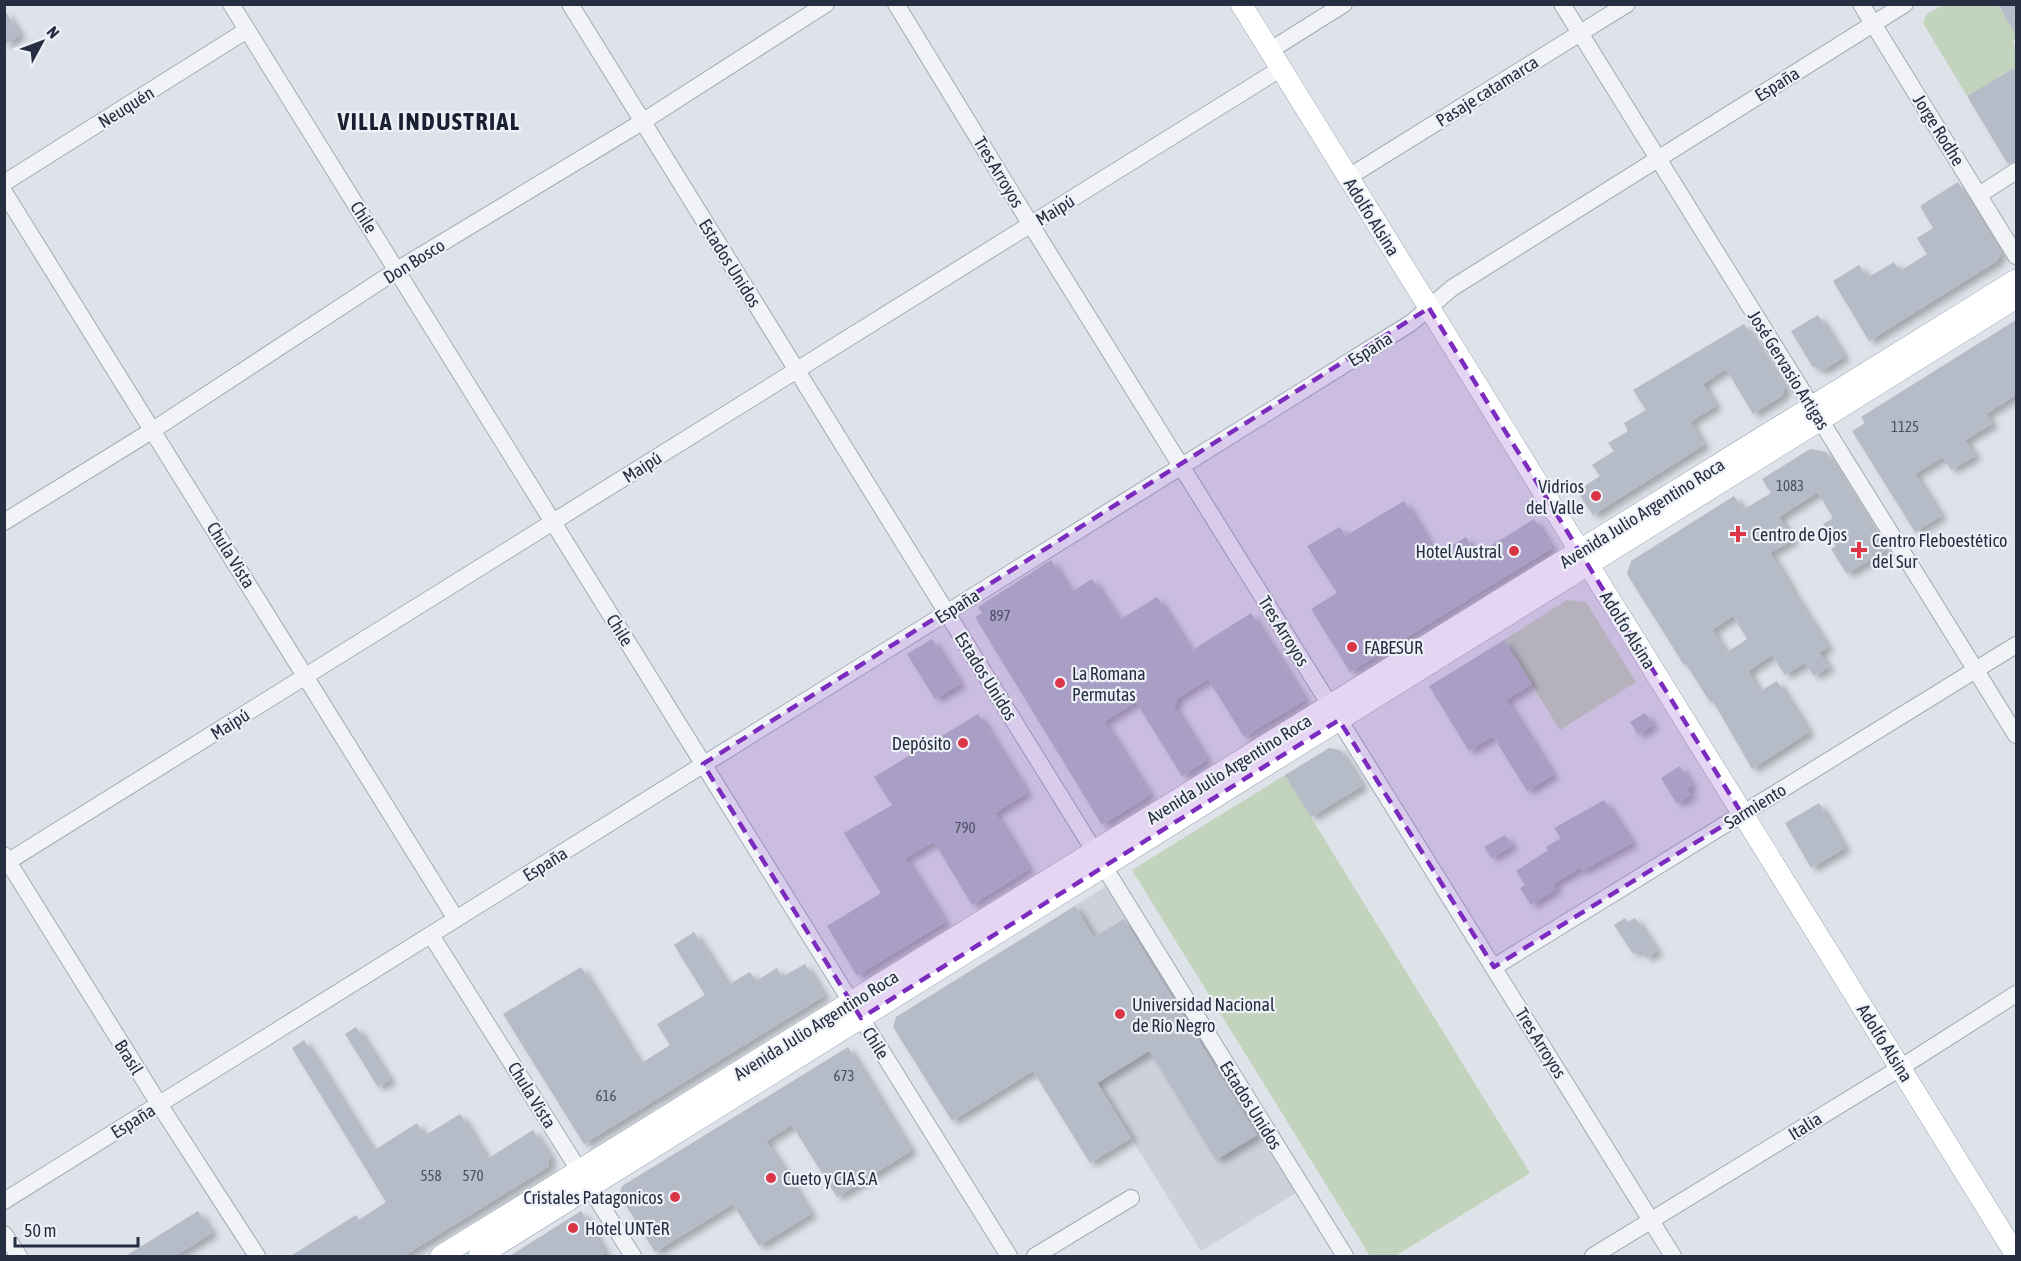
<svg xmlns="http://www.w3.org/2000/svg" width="2021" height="1261" font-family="'Asap Condensed',sans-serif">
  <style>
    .built { fill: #ccd1db }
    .green { fill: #c3d4be }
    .building { fill: #b5bbc7; fill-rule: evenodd; filter: url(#shadow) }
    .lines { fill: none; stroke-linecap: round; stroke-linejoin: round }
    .minor-casing { stroke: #a3a9b4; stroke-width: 18 }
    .major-casing { stroke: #9ca5b6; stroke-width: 22 }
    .minor { stroke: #f1f3f7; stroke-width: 16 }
    .major { stroke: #fff; stroke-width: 21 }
    .marked { fill: #7b2cbf; fill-opacity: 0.2; stroke: #7b2cbf; stroke-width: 4.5; stroke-dasharray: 12 8; stroke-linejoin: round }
    .poi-dot { fill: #db3648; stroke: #eef1f7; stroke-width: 2 }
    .labels { text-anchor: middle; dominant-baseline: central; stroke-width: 4.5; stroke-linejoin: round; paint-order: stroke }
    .number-label { font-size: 15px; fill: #4a5263 }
    .street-label { font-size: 18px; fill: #262f42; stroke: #eef1f7 }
    .poi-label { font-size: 18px; fill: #262f42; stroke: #eef1f7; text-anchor: start }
    .district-label { font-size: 24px; font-weight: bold; letter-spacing: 1.5px; fill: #182032; stroke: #eef1f7 }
  </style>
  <defs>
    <filter id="shadow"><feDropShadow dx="6" dy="4" stdDeviation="3" flood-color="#0004"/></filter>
  </defs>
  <rect width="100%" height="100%" fill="#dee2e9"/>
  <path class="built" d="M 1107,886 L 1296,1193 L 1201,1251 L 1012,945 Z"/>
  <g class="green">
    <path d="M 1943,5 L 1998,5 L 2016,35 L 2016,39 L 2013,42 L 2016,48 L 2016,67 L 1967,96 L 1923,23 L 1927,14 Z"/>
    <path d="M 1567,600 L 1586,602 L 1636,682 L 1560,730 L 1504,640 Z"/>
    <path d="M 1285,775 L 1530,1173 L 1395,1256 L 1370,1256 L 1132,870 Z"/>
  </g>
  <g class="building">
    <path d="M 1998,4 L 2016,4 L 2016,35 Z"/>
    <path d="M 4,9 L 20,35 L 4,45 Z"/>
    <path d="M 2016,67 L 2016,161 L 2008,164 L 1967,96 Z"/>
    <path d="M 1958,182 L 2001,253 L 1997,261 L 1869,341 L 1833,281 L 1859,265 L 1867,278 L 1894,262 L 1900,271 L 1927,254 L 1917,238 L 1933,228 L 1920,206 Z"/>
    <path d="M 1818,315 L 1844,357 L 1823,370 L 1812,366 L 1791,331 Z"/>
    <path d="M 2016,320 L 2016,395 L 1986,414 L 1992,424 L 1965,440 L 1975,456 L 1951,470 L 1943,457 L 1915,474 L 1941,516 L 1915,532 L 1852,431 L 1865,423 L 1861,417 Z"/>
    <path d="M 1744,324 L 1785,387 L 1782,396 L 1753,414 L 1726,369 L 1703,384 L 1716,406 L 1690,422 L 1704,445 L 1593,515 L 1577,491 L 1600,476 L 1592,465 L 1614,451 L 1608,443 L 1628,431 L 1624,423 L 1646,410 L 1633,390 Z"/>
    <path d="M 1810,449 L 1826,452 L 1886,550 L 1847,574 L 1831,549 L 1836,546 L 1823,524 L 1833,518 L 1818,492 L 1779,517 L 1793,540 L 1770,553 L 1791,587 L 1790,588 L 1828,647 L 1819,653 L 1829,667 L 1814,676 L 1805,663 L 1785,675 L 1772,655 L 1748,671 L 1759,692 L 1777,681 L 1809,732 L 1752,769 L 1713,701 L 1710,702 L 1686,664 L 1684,665 L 1627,574 L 1631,561 L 1734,496 L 1743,510 L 1771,493 L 1762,479 ZM 1733,616 L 1747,639 L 1726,653 L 1712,630 Z"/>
    <path d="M 1404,501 L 1436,555 L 1466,537 L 1476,555 L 1534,519 L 1552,548 L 1350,672 L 1311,609 L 1337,593 L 1307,546 L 1340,527 L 1345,536 Z"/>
    <path d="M 1051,560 L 1071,592 L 1092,579 L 1119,620 L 1157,597 L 1191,651 L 1251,613 L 1305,700 L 1244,737 L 1208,679 L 1178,698 L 1174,707 L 1207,760 L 1182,776 L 1136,702 L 1104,722 L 1150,795 L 1102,825 L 975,617 L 982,613 L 978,607 Z"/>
    <path d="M 932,639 L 960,684 L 935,699 L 907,654 Z"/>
    <path d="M 1504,640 L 1532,684 L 1506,700 L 1553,775 L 1527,791 L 1493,736 L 1469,751 L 1429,686 Z"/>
    <path d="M 1645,713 L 1653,725 L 1638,735 L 1630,722 Z"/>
    <path d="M 978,714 L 1027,793 L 995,813 L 1029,869 L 972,905 L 934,842 L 905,858 L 945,922 L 857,976 L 827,926 L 881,893 L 844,833 L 892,805 L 874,777 Z"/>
    <path d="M 1329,748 L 1340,750 L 1362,786 L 1311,817 L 1285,775 Z"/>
    <path d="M 1680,766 L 1692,786 L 1687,789 L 1691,795 L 1677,804 L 1661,778 Z"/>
    <path d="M 1604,800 L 1632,843 L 1582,871 L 1580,868 L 1553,884 L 1556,889 L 1531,905 L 1520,888 L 1525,885 L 1516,871 L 1548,850 L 1546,847 L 1561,838 L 1554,828 Z"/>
    <path d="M 1819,803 L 1845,848 L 1811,868 L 1785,823 Z"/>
    <path d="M 1505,835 L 1512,846 L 1491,858 L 1484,847 Z"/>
    <path d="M 1075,906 L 1094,937 L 1124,919 L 1257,1135 L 1216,1160 L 1149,1051 L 1097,1083 L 1131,1138 L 1090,1163 L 1033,1071 L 952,1121 L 893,1027 L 896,1017 Z"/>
    <path d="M 1625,918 L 1628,922 L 1635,918 L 1657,951 L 1646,958 L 1640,949 L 1633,954 L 1614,925 Z"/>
    <path d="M 694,932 L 728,985 L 750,972 L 756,981 L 777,968 L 782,977 L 805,964 L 824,996 L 584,1144 L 503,1014 L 581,967 L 640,1064 L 670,1045 L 657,1024 L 705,995 L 674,945 Z"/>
    <path d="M 356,1027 L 390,1080 L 378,1087 L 345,1034 Z"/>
    <path d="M 304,1040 L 373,1151 L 417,1123 L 424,1136 L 460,1114 L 487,1159 L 533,1130 L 550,1157 L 548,1167 L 402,1257 L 289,1257 L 356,1215 L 359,1220 L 386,1202 L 292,1048 Z"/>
    <path d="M 848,1047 L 911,1151 L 837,1197 L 792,1125 L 766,1141 L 811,1214 L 759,1246 L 733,1204 L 655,1252 L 619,1194 L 622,1186 Z"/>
    <path d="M 198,1211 L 212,1233 L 174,1257 L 124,1257 Z"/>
    <path d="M 581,1211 L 605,1252 L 597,1257 L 508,1257 Z"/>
  </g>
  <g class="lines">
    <g class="minor-casing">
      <g id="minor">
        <path d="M 231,4 L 1009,1256"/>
        <path d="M 570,4 L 1345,1256"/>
        <path d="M 896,4 L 1031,225 L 1673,1256"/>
        <path d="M 1562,4 L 2016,735"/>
        <path d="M 1861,4 L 2016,256"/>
        <path d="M 1269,51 L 1344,4"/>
        <path d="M 1347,178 L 1627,4"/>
        <path d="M 4,183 L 247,30"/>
        <path d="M 4,192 L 456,919"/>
        <path d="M 1979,195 L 2016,171"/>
        <path d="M 4,522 L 153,430 L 397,270 L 642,122 L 826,4"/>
        <path d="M 4,855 L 159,1104 L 257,1256"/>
        <path d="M 4,864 L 1280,69"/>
        <path d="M 431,935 L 633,1256"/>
        <path d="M 1494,967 L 2016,645"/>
        <path d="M 4,1201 L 1411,323 L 1452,288 L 1905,4"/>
        <path d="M 4,1234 L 19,1256"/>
        <path d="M 1035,1256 L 1131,1198"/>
        <path d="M 1593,1256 L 1900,1068 L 2016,994"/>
      </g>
    </g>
    <g class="major-casing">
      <g id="major">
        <path d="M 1241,4 L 2016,1255"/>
        <path d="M 441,1256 L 2016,280"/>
        <path d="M 479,1256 L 2016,298"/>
      </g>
    </g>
    <use href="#minor" class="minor"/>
    <use href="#major" class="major"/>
  </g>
  <path class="marked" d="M 1429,308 L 1742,814 L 1494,967 L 1339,720 L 861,1018 L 703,764 Z"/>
  <g class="poi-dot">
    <circle cx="1596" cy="496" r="6"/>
    <path d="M1735 525h6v6h6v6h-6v6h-6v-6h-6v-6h6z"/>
    <path d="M1856 541h6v6h6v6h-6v6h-6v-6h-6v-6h6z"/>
    <circle cx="1514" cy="551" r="6"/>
    <circle cx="1352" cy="647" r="6"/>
    <circle cx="1060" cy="683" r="6"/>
    <circle cx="963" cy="743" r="6"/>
    <circle cx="1120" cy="1014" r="6"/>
    <circle cx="771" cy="1178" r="6"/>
    <circle cx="675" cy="1197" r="6"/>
    <circle cx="573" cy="1228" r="6"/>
  </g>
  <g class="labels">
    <g class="number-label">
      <text x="1905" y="426">1125</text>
      <text x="1790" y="485">1083</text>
      <text x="1000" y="615">897</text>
      <text x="965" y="827">790</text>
      <text x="844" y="1075">673</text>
      <text x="606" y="1095">616</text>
      <text x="431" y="1175">558</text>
      <text x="473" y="1175">570</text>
    </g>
    <g class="street-label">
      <text transform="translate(1777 84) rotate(-32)">España</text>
      <text transform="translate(1487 91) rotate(-32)">Pasaje catamarca</text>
      <text transform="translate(126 107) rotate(-32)">Neuquén</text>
      <text transform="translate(1939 130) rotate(58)">Jorge Rodhe</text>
      <text transform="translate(999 172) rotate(59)">Tres Arroyos</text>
      <text transform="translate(1055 210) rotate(-32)">Maipú</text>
      <text transform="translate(364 217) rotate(58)">Chile</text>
      <text transform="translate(1372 217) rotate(58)">Adolfo Alsina</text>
      <text transform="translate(414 261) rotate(-32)">Don Bosco</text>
      <text transform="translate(730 263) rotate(58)">Estados Unidos</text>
      <text transform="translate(1370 349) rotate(-32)">España</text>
      <text transform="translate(1789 370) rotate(58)">José Gervasio Artigas</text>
      <text transform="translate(642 467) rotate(-32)">Maipú</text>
      <text transform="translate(1642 513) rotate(-32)">Avenida Julio Argentino Roca</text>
      <text transform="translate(231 555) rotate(58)">Chula Vista</text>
      <text transform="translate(957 606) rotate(-32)">España</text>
      <text transform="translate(620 630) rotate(58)">Chile</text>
      <text transform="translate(1628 630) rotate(58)">Adolfo Alsina</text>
      <text transform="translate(1284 631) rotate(58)">Tres Arroyos</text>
      <text transform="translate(986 676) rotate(58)">Estados Unidos</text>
      <text transform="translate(230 724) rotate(-32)">Maipú</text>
      <text transform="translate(1229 769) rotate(-32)">Avenida Julio Argentino Roca</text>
      <text transform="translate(1755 806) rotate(-32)">Sarmiento</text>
      <text transform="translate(545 864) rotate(-32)">España</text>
      <text transform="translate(816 1025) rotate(-32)">Avenida Julio Argentino Roca</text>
      <text transform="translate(876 1043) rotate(58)">Chile</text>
      <text transform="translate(1541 1043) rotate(58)">Tres Arroyos</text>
      <text transform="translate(1885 1043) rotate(58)">Adolfo Alsina</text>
      <text transform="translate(129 1057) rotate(58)">Brasil</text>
      <text transform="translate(532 1095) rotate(58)">Chula Vista</text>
      <text transform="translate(1251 1105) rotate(58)">Estados Unidos</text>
      <text transform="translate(133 1121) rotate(-32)">España</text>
      <text transform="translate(1805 1126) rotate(-32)">Italia</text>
    </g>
    <g class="poi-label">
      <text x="1584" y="486" text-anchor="end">Vidrios<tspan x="1584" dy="21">del Valle</tspan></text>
      <text x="1752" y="534">Centro de Ojos</text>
      <text x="1872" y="540">Centro Fleboestético<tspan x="1872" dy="21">del Sur</tspan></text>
      <text x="1502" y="551" text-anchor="end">Hotel Austral</text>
      <text x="1364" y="647">FABESUR</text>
      <text x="1072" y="673">La Romana<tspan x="1072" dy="21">Permutas</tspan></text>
      <text x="951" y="743" text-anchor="end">Depósito</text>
      <text x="1132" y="1004">Universidad Nacional<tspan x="1132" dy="21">de Río Negro</tspan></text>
      <text x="783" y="1178">Cueto y CIA S.A</text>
      <text x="663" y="1197" text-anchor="end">Cristales Patagonicos</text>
      <text x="585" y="1228">Hotel UNTeR</text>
    </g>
    <g class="district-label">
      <text x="429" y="121">VILLA INDUSTRIAL</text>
    </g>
  </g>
  <rect width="2021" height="1261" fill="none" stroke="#262f42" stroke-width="12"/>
  <g transform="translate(42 42) rotate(49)" stroke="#eef1f7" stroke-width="4.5" paint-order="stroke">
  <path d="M0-4.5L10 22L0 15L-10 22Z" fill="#262f42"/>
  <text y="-9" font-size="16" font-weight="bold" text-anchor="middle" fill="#262f42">N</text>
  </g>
  <path d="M15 1237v9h123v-9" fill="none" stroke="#262f42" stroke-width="3"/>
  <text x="24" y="1237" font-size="18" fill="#262f42" stroke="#eef1f7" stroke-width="4.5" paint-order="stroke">50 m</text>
</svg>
